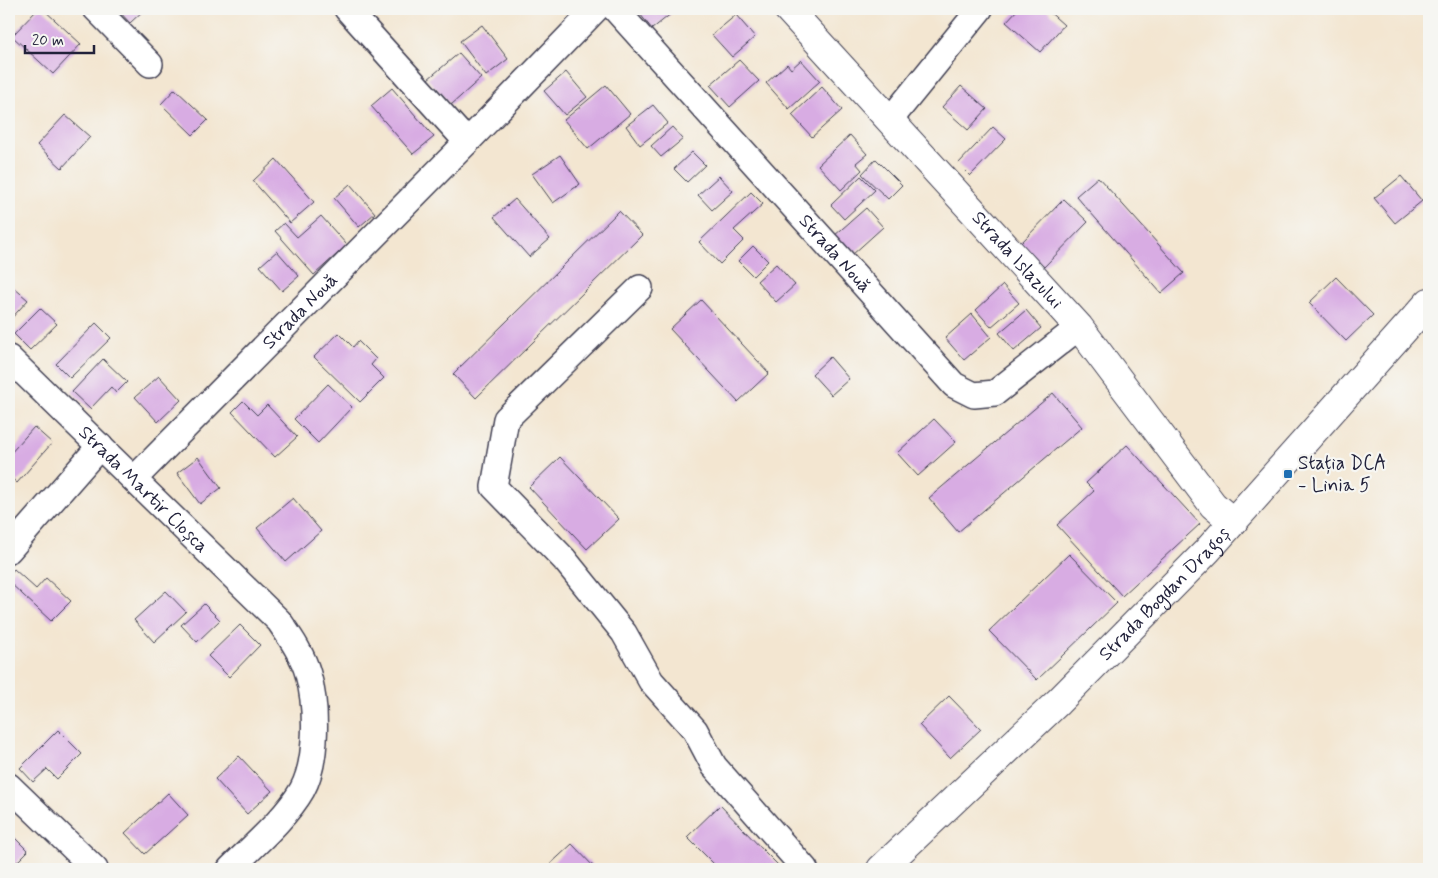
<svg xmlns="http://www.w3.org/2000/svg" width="1438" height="878" font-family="Mynerve,sans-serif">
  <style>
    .building { fill: #d8ace3 }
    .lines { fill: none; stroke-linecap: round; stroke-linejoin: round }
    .street-casing { stroke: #413f52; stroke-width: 28 }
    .secondary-casing { stroke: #413f52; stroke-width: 30 }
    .primary-casing { stroke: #413f52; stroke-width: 30 }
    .street { stroke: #fff; stroke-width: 25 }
    .secondary { stroke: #fff; stroke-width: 28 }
    .primary { stroke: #fff; stroke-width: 28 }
    .poi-dot { fill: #1f6fb2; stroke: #f6f6f2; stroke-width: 2 }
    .labels { text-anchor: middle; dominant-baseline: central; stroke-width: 4.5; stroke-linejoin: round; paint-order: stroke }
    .street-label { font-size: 19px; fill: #22223b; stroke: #f6f6f2 }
    .poi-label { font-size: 19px; fill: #22223b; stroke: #f6f6f2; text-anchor: start }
  </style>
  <rect width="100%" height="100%" fill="#f6f6f2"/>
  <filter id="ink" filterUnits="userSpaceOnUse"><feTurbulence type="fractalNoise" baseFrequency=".02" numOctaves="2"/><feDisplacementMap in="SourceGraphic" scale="10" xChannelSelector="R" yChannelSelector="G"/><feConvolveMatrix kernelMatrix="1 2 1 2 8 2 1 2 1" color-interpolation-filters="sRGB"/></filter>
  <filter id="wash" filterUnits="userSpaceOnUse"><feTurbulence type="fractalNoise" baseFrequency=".0096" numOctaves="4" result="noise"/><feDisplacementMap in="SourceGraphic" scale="20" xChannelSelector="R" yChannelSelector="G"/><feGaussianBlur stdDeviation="1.12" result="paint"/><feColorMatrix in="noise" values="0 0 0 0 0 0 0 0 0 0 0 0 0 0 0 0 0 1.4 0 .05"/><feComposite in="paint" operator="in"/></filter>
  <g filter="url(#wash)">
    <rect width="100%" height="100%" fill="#f3e6d1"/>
    <g id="blocks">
      <g class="building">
        <path d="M 38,9 L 43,9 L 81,44 L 53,74 L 12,36 Z"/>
        <path d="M 117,9 L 145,9 L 130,23 Z"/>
        <path d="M 647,9 L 677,9 L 652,29 L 640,14 Z"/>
        <path d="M 1018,9 L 1046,9 L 1064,25 L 1040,52 L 1006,22 Z"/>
        <path d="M 736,15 L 755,37 L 732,57 L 712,35 Z"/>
        <path d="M 482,25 L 508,59 L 486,76 L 460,41 Z"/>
        <path d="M 459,53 L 481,78 L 451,105 L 428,79 Z"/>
        <path d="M 739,60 L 759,81 L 730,107 L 710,85 Z"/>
        <path d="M 801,60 L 820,81 L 789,109 L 766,83 L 787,64 L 791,69 Z"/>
        <path d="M 566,72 L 587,97 L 565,115 L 544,91 Z"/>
        <path d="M 606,85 L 630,114 L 588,149 L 564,120 Z"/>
        <path d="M 961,86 L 987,109 L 968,130 L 942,107 Z"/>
        <path d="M 822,87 L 842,110 L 812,137 L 792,115 Z"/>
        <path d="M 392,88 L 434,137 L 413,154 L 371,106 Z"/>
        <path d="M 175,89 L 208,120 L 193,135 L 161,104 Z"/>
        <path d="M 653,105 L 668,123 L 640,145 L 626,126 Z"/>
        <path d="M 65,115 L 90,137 L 62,168 L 37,145 Z"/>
        <path d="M 672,127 L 683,139 L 661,157 L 651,146 Z"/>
        <path d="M 993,127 L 1006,139 L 970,176 L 958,164 Z"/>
        <path d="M 850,135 L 867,154 L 856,163 L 862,170 L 841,190 L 818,165 Z"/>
        <path d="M 692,152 L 705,165 L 687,182 L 674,169 Z"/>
        <path d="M 560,155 L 580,184 L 553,203 L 532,174 Z"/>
        <path d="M 276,159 L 314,202 L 290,223 L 253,181 Z"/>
        <path d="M 876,159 L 902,185 L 888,199 L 862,174 Z"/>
        <path d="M 719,176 L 733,191 L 712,210 L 698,195 Z"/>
        <path d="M 861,176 L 875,190 L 844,219 L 831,205 Z"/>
        <path d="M 1401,176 L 1422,201 L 1395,223 L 1374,198 Z"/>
        <path d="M 1098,177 L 1184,273 L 1161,293 L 1076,196 Z"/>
        <path d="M 350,184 L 375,213 L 359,227 L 334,198 Z"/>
        <path d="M 751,192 L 763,204 L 734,230 L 744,240 L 720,264 L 699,242 Z"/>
        <path d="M 515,199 L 550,239 L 529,257 L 494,217 Z"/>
        <path d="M 1064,199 L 1088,222 L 1044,267 L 1020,244 Z"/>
        <path d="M 866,208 L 883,227 L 852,255 L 834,236 Z"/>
        <path d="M 619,211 L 642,235 L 476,398 L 453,374 Z"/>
        <path d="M 321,216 L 347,245 L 314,275 L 275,231 L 284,223 L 297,237 Z"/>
        <path d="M 753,246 L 768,261 L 753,276 L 738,261 Z"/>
        <path d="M 277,251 L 299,276 L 282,291 L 260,266 Z"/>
        <path d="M 776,264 L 795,285 L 776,302 L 757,281 Z"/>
        <path d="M 1336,277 L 1373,315 L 1346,341 L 1309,303 Z"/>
        <path d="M 1003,285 L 1019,303 L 991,327 L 976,310 Z"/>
        <path d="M 13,287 L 28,300 L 9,321 L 9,291 Z"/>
        <path d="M 701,300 L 769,373 L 738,402 L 670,329 Z"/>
        <path d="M 40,308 L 57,324 L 30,350 L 14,334 Z"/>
        <path d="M 1026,310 L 1041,328 L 1014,351 L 999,333 Z"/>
        <path d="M 972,314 L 991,337 L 964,360 L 945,338 Z"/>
        <path d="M 96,323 L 111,338 L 70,378 L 56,364 Z"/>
        <path d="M 339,333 L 353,347 L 358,341 L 376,359 L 371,365 L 384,378 L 360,402 L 314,357 Z"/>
        <path d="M 830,357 L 849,379 L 831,395 L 812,374 Z"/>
        <path d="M 103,359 L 127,382 L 116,393 L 111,387 L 90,409 L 72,392 Z"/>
        <path d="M 159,376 L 181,400 L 158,422 L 135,397 Z"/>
        <path d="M 328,384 L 352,407 L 318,443 L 294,419 Z"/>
        <path d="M 1053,393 L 1082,427 L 958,532 L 929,498 Z"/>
        <path d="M 243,401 L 257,415 L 267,405 L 297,437 L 275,457 L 232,412 Z"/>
        <path d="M 934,419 L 956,442 L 918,476 L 897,453 Z"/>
        <path d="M 34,427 L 52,443 L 17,483 L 9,476 L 9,455 Z"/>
        <path d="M 1127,445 L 1200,524 L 1122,596 L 1057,525 L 1094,491 L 1086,483 Z"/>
        <path d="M 198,457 L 221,488 L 200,504 L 177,473 Z"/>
        <path d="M 560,457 L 619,519 L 587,549 L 529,487 Z"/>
        <path d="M 293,498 L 321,531 L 286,562 L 257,528 Z"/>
        <path d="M 1069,554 L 1117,603 L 1037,680 L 989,631 Z"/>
        <path d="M 14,569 L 36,589 L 46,578 L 71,601 L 51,621 L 9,582 L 9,575 Z"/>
        <path d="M 166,591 L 186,612 L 154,642 L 134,620 Z"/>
        <path d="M 204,604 L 220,620 L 197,642 L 181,625 Z"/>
        <path d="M 240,625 L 260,645 L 229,677 L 208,656 Z"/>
        <path d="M 949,696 L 981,729 L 950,758 L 919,725 Z"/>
        <path d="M 58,730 L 82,754 L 57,779 L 47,769 L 33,782 L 20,768 Z"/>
        <path d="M 239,756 L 272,791 L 247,814 L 215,779 Z"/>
        <path d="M 168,793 L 188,815 L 145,854 L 125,833 Z"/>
        <path d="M 720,805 L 764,851 L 782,869 L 719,869 L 687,837 Z"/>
        <path d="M 9,832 L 28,851 L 10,869 L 9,869 Z"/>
        <path d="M 572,844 L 596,869 L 545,869 Z"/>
      </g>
    </g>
  </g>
  <g filter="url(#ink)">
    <use href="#blocks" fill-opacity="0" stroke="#413f52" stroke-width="1"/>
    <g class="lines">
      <g class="street-casing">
        <g id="street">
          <path d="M 96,9 L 150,64"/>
          <path d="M 347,9 L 467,142"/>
          <path id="s1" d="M 615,9 L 954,385 L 974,395 L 995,393 L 1079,327"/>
          <path d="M 890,120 L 980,9"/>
          <path d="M 640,288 L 506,419 L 494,487 L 564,559 L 624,633 L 651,681 L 695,730 L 714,766 L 805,869"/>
          <path id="s2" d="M 9,358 L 279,621 C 290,637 303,655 308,674 C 317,706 318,761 302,790 C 286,818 253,846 230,869"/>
          <path id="s3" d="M 134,479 L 467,142 L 596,9"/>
          <path d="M 9,550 L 100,446"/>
          <path d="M 9,786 L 95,869"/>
        </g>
      </g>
      <g class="secondary-casing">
        <g id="secondary">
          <path id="s4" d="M 788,9 L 1079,327 L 1213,505 L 1233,522"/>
        </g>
      </g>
      <g class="primary-casing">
        <g id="primary">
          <path id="s5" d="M 881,869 L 1058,702 L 1207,551 L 1429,302"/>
        </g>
      </g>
      <use href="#street" class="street"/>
      <use href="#secondary" class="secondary"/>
      <use href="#primary" class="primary"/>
    </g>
  </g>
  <rect class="poi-dot" x="1283" y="469" width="10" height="10" rx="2.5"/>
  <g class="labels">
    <g class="street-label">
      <text stroke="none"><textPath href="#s1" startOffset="329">Strada Nouă</textPath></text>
      <text stroke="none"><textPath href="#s4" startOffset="340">Strada Islazului</textPath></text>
      <text stroke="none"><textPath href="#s3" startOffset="236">Strada Nouă</textPath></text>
      <text stroke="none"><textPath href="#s2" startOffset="188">Strada Martir Cloșca</textPath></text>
      <text stroke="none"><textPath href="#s5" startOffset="395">Strada Bogdan Dragoș</textPath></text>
    </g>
    <g class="poi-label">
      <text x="1298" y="463">Stația DCA<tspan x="1298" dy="22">- Linia 5</tspan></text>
    </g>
  </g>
  <rect width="1438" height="878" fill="none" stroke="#f6f6f2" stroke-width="30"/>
  <path d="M25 45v8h69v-8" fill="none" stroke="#22223b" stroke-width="2.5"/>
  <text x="32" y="45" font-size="15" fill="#22223b" stroke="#f6f6f2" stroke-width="4" paint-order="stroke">20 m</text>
</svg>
